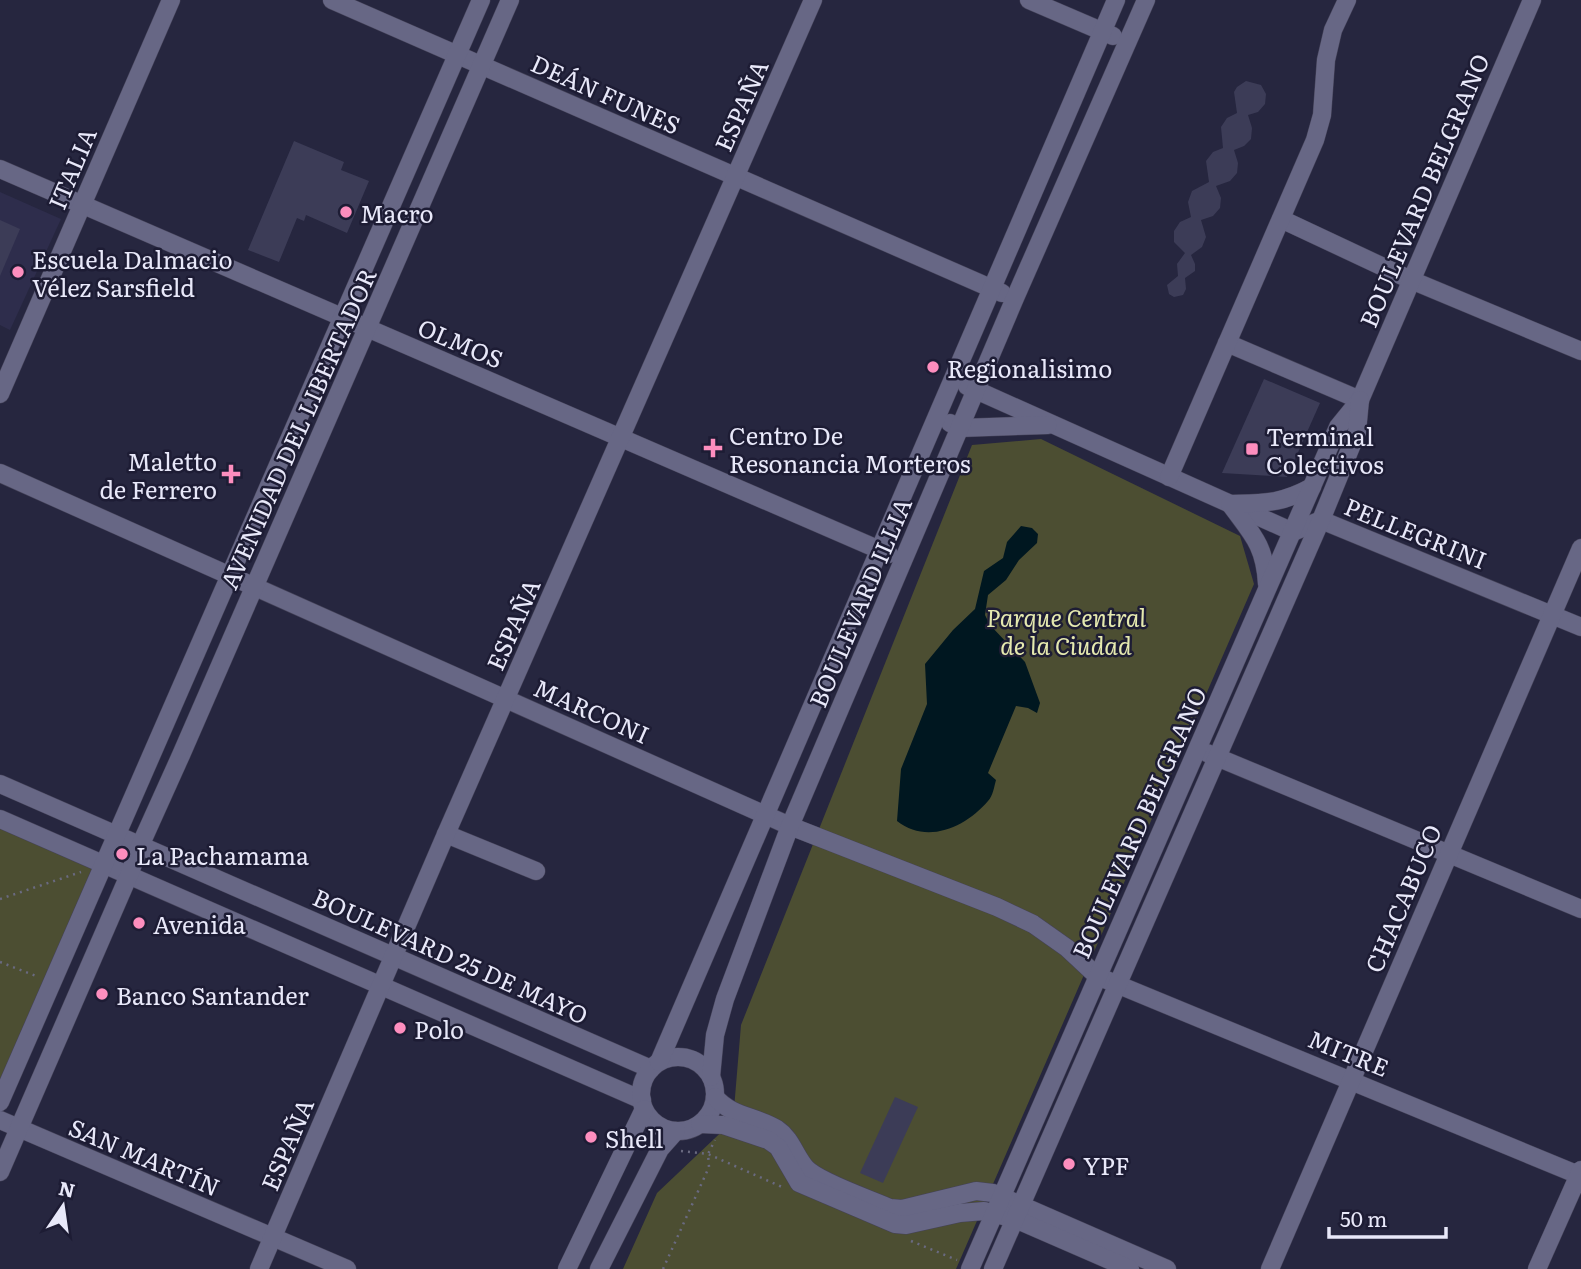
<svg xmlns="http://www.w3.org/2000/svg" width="1581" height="1269" font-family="Literata,serif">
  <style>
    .built { fill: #2e2d4c }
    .green { fill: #4c4e32 }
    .water { fill: #001720 }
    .building { fill: #3c3c57 }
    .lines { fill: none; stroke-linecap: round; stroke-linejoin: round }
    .minor-casing { stroke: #444258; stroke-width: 19 }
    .path { stroke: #6a6a80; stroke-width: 2.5; stroke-dasharray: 2 5; stroke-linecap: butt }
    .minor { stroke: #676785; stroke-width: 18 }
    .poi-dot { fill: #fd8ebe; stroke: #1d1c34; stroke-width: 2.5 }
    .labels { text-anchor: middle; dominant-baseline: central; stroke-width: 5; stroke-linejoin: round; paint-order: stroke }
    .street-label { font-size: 24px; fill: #e8e8f9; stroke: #1d1c34 }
    .poi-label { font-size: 24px; fill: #e8e8f9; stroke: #1d1c34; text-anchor: start }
    .park-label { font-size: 24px; font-style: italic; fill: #e5e9af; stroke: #1d1c34 }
  </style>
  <rect width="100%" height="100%" fill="#26263f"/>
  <path class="built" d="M 0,192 L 61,219 L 10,330 L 0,325 Z"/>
  <g class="green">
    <path d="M 1041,439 L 1240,536 L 1254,584 L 956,1269 L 623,1269 L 657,1193 L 733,1121 L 741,1025 L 972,445 Z"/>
    <path d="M 0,819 L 104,864 L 0,1102 Z"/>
  </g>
  <path class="water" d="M 1021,526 L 1032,528 L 1038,534 L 1037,543 L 1019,560 L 1006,580 L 988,595 L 985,615 L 990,625 L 1025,662 L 1040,703 L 1037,713 L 1028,708 L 1016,706 L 988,773 L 996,780 C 994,787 993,796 988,801 C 966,827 927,845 897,821 L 901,769 L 927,704 L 925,664 L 953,630 L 975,609 L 984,571 L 1003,558 L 1007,542 Z"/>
  <g class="building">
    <path d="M 1246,81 L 1261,85 L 1266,94 L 1265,104 L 1258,112 L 1248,115 L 1252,128 L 1251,139 L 1244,146 L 1234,150 L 1238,163 L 1237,173 L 1230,181 L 1216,186 L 1221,198 L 1220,208 L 1213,216 L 1201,220 L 1206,237 L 1202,247 L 1191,255 L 1195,264 L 1195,271 L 1185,278 L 1186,289 L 1183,295 L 1174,297 L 1169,294 L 1167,285 L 1178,276 L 1177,264 L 1185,253 L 1174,242 L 1174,231 L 1180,222 L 1191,217 L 1188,202 L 1192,191 L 1209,182 L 1206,161 L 1213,152 L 1223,148 L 1221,127 L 1227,118 L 1237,113 L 1234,92 L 1237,87 Z"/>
    <path d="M 294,141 L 344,162 L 341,170 L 369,181 L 347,233 L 306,215 L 304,221 L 297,218 L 279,262 L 248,250 Z"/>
    <path d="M 0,220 L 20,229 L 0,276 Z"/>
    <path d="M 1264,379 L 1320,403 L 1287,477 L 1222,473 Z"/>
    <path d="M 895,1097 L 918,1107 L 883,1183 L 860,1173 Z"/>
  </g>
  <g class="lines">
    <g class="minor-casing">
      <g id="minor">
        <path d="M 332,0 L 1002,293"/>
        <path d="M 1029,0 L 1113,36"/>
        <path d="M 0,169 L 889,554"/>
        <path d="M 1281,219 L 1411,280 L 1581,351"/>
        <path d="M 1227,343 L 1360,400"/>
        <path d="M 967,386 L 1293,532 L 1321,520 L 1581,627"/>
        <path d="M 0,394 L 171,0"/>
        <path d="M 950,423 L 960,428 L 1048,425"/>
        <path d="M 0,473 L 790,826 L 997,907 L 1033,924 L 1067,948 L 1097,976 L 1581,1176"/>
        <path d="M 1169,477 L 1315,140 L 1322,115 L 1326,60 L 1333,30 L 1347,0"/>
        <path d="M 1267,584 C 1265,545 1252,534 1230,504 C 1264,503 1281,504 1312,487"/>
        <path d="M 1207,753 L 1581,909"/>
        <path d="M 0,784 L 651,1069"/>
        <path d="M 0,819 L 642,1100"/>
        <path d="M 446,834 L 536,871"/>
        <circle cx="678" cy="1094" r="37"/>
        <path d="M 659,1062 L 1116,0"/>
        <path d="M 711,1077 L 715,1035 L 725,999 L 790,826 L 1015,298 L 1146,0"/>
        <path d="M 715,1097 C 732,1117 756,1116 777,1129 C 792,1139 795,1156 806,1168 C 819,1182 870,1199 890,1208 L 902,1209 L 976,1191 L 993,1193 L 1167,1269"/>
        <path d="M 0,1102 L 481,0"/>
        <path d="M 0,1120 L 347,1269"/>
        <path d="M 700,1124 L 723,1125 L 768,1140 L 778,1147 L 799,1183 L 895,1224 L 906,1225 L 960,1213 L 984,1211 L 1015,1219 L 1130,1269"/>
        <path d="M 0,1172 L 129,875 L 140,846 L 181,755 L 510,0"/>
        <path d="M 259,1269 L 446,834 L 813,0"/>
        <path d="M 567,1269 L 644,1109"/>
        <path d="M 599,1269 L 660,1149 L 676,1131"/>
        <path d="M 970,1269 L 1338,427 L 1360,400 L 1532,0"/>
        <path d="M 993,1269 L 1321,520 L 1357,432 L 1360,400"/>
        <path d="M 1270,1269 L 1581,548"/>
        <path d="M 1537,1269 L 1581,1170"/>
      </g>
    </g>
    <g class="path">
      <path d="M 0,899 L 81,872"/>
      <path d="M 0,962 L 36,976"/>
      <path d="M 681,1151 L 708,1154 L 782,1187"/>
      <path d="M 911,1241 L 957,1260"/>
      <path d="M 663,1269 L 709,1167 L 708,1154 L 715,1140"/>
    </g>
    <use href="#minor" class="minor"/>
  </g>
  <g class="poi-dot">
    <circle cx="346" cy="212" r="7"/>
    <circle cx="18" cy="272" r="7"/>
    <circle cx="933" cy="367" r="7"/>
    <path d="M709.5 437.5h7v7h7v7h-7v7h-7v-7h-7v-7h7z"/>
    <rect x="1245" y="442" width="14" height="14" rx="3.5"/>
    <path d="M227.5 463.5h7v7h7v7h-7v7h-7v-7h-7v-7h7z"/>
    <circle cx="122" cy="854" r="7"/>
    <circle cx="139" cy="923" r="7"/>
    <circle cx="102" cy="994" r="7"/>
    <circle cx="400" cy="1028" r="7"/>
    <circle cx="591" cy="1137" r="7"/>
    <circle cx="1069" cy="1164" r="7"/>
  </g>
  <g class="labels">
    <g class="street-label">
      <text transform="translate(606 93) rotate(24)">DEÁN FUNES</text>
      <text transform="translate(740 105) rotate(-66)">ESPAÑA</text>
      <text transform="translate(71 168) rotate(-67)">ITALIA</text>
      <text transform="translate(1423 190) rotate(-67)">BOULEVARD BELGRANO</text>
      <text transform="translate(461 342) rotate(23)">OLMOS</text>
      <text transform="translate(297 428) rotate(-66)">AVENIDAD DEL LIBERTADOR</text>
      <text transform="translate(1416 532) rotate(22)">PELLEGRINI</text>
      <text transform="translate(859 602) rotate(-67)">BOULEVARD ILLIA</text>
      <text transform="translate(512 624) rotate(-66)">ESPAÑA</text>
      <text transform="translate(592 710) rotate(24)">MARCONI</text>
      <text transform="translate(1138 822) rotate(-66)">BOULEVARD BELGRANO</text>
      <text transform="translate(1402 898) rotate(-67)">CHACABUCO</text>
      <text transform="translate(451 955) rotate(24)">BOULEVARD 25 DE MAYO</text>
      <text transform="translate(1349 1052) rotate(22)">MITRE</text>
      <text transform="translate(286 1144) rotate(-67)">ESPAÑA</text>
      <text transform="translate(145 1156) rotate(23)">SAN MARTÍN</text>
    </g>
    <g class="poi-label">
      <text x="360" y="212">Macro</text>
      <text x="32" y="258">Escuela Dalmacio<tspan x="32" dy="28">Vélez Sarsfield</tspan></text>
      <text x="947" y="367">Regionalisimo</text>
      <text x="729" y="434">Centro De<tspan x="729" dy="28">Resonancia Morteros</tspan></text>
      <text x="1266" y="435">Terminal<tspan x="1266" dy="28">Colectivos</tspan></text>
      <text x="217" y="460" text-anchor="end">Maletto<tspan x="217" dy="28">de Ferrero</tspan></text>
      <text x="136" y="854">La Pachamama</text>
      <text x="153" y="923">Avenida</text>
      <text x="116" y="994">Banco Santander</text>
      <text x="414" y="1028">Polo</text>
      <text x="605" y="1137">Shell</text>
      <text x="1083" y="1164">YPF</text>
    </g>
    <g class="park-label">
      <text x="1066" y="616">Parque Central<tspan x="1066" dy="28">de la Ciudad</tspan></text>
    </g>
  </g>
  <g transform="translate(63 1206) rotate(13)" stroke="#1d1c34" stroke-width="5" paint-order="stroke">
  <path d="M0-5L12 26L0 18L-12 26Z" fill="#e8e8f9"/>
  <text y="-10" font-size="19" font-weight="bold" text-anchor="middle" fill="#e8e8f9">N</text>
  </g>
  <path d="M1329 1227v10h117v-10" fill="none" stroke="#e8e8f9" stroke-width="3.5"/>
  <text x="1340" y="1227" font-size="21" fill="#e8e8f9" stroke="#1d1c34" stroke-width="5" paint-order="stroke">50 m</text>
</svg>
